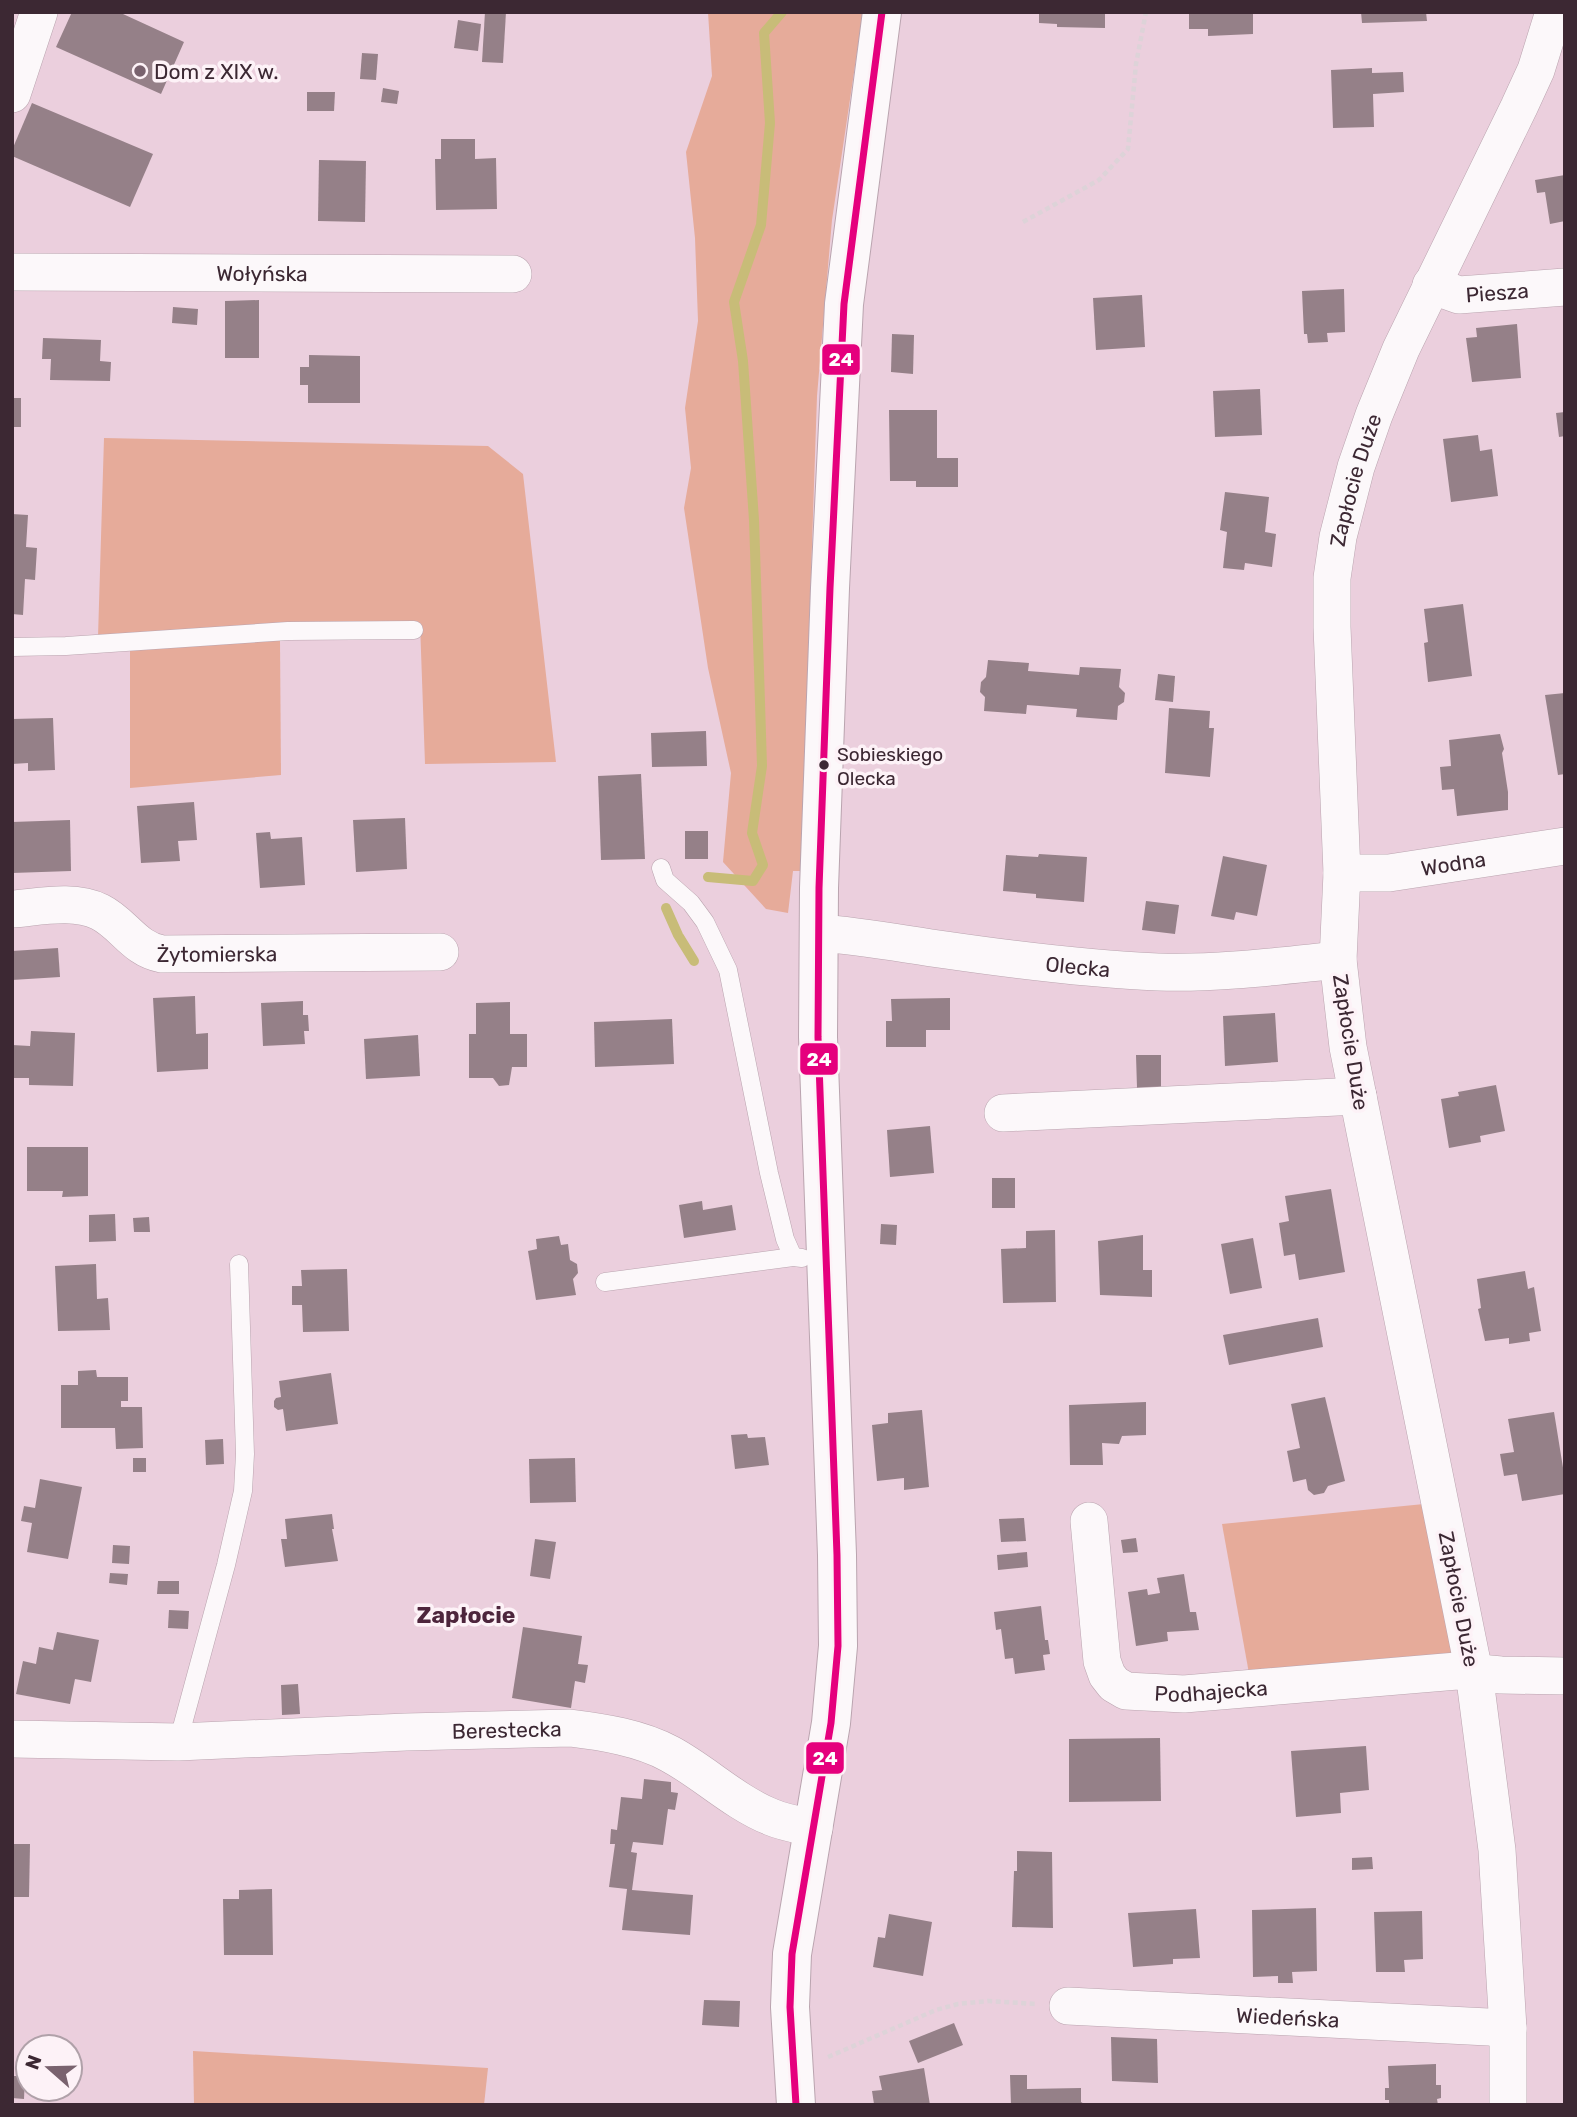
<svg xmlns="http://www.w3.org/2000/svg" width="1577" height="2117" font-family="Rubik,sans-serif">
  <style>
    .green { fill: #e6ab9a }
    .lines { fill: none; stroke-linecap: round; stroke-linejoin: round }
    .stream { stroke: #c8bc78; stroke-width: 10 }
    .building { fill: #958088 }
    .service-casing { stroke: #baa4af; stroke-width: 19 }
    .minor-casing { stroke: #baa4af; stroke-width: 38 }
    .tertiary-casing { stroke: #baa4af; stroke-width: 40 }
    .path { stroke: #ddd3d8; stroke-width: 4.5; stroke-dasharray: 5 3.5; stroke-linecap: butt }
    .service { stroke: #fcf8fa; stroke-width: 18 }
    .minor { stroke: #fcf8fa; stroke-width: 37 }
    .tertiary { stroke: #fcf8fa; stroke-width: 38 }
    .bus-1-casing { stroke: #fdf2f7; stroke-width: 12 }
    .bus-1 { stroke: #e5007d; stroke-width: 7 }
    .poi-dot { fill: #79626e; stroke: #fdf2f7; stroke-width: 2.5 }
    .bus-dot { fill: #3c2833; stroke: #fdf2f7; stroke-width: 2.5 }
    .labels { text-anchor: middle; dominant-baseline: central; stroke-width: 7; stroke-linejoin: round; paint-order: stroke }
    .bus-label { font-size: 19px; fill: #3c2833; stroke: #fdf2f7; text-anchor: start }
    .poi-label { font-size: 21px; fill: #3c2833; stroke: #fdf2f7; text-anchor: start }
    .street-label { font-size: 21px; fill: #3c2833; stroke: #fdf2f7 }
    .neighbourhood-label { font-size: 23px; font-weight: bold; fill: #4d253c; stroke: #fdf2f7 }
    .line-badge { stroke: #fdf2f7; stroke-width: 2.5 }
    .badge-label { font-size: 19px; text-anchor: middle; font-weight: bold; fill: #fff }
  </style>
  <rect width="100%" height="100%" fill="#ebcfdd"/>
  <g class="green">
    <path d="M 708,12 L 863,12 L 832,220 L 817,396 L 801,871 L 793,871 L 788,913 L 766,909 L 723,862 L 731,773 L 708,668 L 684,508 L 691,468 L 685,408 L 698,321 L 695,238 L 686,152 L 712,76 Z"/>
    <path d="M 104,438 L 488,446 L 523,474 L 556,762 L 425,764 L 420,623 L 289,625 L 98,637 Z"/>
    <path d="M 280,640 L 281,775 L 130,788 L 130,650 Z"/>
    <path d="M 1424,1504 L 1454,1649 L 1451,1658 L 1250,1679 L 1222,1524 Z"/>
    <path d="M 193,2051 L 488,2068 L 484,2105 L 194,2105 Z"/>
  </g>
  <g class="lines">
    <g class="stream">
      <path d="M 708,877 L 753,881 L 763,865 L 752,833 L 762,766 L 759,671 L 754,520 L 743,361 L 734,302 L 761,225 L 770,123 L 764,33 L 782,12"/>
      <path d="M 666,908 L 678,935 L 694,961"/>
    </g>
  </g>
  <g class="building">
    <path d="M 72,12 L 124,12 L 123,14 L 184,42 L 161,94 L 56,47 Z"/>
    <path d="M 485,12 L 506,12 L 503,63 L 482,62 Z"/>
    <path d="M 1039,12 L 1105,12 L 1105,28 L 1057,27 L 1057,24 L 1039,23 Z"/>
    <path d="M 1189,12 L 1253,12 L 1253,34 L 1208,36 L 1208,29 L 1189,29 Z"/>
    <path d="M 1361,12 L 1426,12 L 1427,21 L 1362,23 Z"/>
    <path d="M 458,20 L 481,24 L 478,51 L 454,48 Z"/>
    <path d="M 362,53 L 378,54 L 376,80 L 360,79 Z"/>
    <path d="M 1372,68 L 1372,73 L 1403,72 L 1404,92 L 1373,94 L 1374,127 L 1333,128 L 1331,70 Z"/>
    <path d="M 383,88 L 399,91 L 397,104 L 381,102 Z"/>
    <path d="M 307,92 L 335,92 L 334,111 L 307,111 Z"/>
    <path d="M 32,103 L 153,154 L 130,207 L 12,156 L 12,150 Z"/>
    <path d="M 441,139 L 475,139 L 475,159 L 496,158 L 497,209 L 436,210 L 435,159 L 441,159 Z"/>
    <path d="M 319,160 L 366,161 L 365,222 L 318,221 Z"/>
    <path d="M 1565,175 L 1565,221 L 1550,224 L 1545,192 L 1537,193 L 1535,180 Z"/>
    <path d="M 1344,289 L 1345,332 L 1327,333 L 1328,342 L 1308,343 L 1307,334 L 1304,334 L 1302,291 Z"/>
    <path d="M 1142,295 L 1145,347 L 1096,350 L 1093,298 Z"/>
    <path d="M 259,300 L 259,358 L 225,358 L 225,301 Z"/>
    <path d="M 173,307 L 198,309 L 197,325 L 172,323 Z"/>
    <path d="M 1517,324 L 1521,378 L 1472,382 L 1466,338 L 1477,337 L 1476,328 Z"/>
    <path d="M 892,334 L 914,335 L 913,374 L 891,372 Z"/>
    <path d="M 43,338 L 101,340 L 100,361 L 111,362 L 110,381 L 50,380 L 51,359 L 42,359 Z"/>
    <path d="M 309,355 L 360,356 L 360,403 L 308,403 L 308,385 L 300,385 L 300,367 L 309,367 Z"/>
    <path d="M 1260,389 L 1262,435 L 1215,437 L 1213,391 Z"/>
    <rect x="12" y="398" width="9" height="29"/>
    <path d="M 889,410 L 937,410 L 937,458 L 958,458 L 958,487 L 916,487 L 916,481 L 890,481 Z"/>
    <path d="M 1565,412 L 1565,436 L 1559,437 L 1556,413 Z"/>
    <path d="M 1478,435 L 1480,451 L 1492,449 L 1498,496 L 1451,502 L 1443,439 Z"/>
    <path d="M 1225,492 L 1269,497 L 1265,532 L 1276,534 L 1272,567 L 1245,563 L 1244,570 L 1223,568 L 1227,532 L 1220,530 Z"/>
    <path d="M 12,514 L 28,515 L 26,547 L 37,548 L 35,580 L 25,579 L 23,615 L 12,614 Z"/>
    <path d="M 1463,604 L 1472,676 L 1428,682 L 1424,643 L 1428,642 L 1424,609 Z"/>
    <path d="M 988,660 L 1029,663 L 1028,671 L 1079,675 L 1080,667 L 1121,669 L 1119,687 L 1125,693 L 1124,702 L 1118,706 L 1117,720 L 1076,717 L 1077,709 L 1027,705 L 1026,714 L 984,711 L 985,697 L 980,692 L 981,682 L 986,677 Z"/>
    <path d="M 1158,674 L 1175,676 L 1173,702 L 1155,700 Z"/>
    <path d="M 1565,693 L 1565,774 L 1558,775 L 1545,695 Z"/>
    <path d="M 1169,708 L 1210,711 L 1209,728 L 1214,728 L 1210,777 L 1165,773 Z"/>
    <path d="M 53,718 L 55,770 L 28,771 L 28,763 L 12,764 L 12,719 Z"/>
    <path d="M 706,731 L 707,766 L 652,767 L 651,733 Z"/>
    <path d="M 1500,734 L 1504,749 L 1502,753 L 1508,792 L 1508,810 L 1457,816 L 1454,789 L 1442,790 L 1440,767 L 1451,766 L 1449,740 Z"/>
    <path d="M 641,774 L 645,859 L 601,860 L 598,776 Z"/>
    <path d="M 194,802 L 197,840 L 178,841 L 180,861 L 141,863 L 137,806 Z"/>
    <path d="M 405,818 L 407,869 L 356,872 L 353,820 Z"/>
    <path d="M 70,820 L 71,871 L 12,873 L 12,822 Z"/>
    <rect x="685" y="831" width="23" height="28"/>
    <path d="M 270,832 L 271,839 L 302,837 L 305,885 L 260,888 L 256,833 Z"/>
    <path d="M 1039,854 L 1087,857 L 1084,902 L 1036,898 L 1036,894 L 1003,891 L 1006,855 L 1038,857 Z"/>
    <path d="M 1223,856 L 1267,865 L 1257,916 L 1236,912 L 1234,920 L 1211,916 Z"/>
    <path d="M 1146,901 L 1179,905 L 1175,934 L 1142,930 Z"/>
    <path d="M 58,948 L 60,977 L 12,980 L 12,951 Z"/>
    <path d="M 195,996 L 196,1034 L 208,1033 L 208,1069 L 157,1072 L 153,998 Z"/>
    <path d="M 950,998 L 950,1030 L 926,1030 L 926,1047 L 886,1047 L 886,1021 L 892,1021 L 891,999 Z"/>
    <path d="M 303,1001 L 303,1015 L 308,1015 L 309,1031 L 304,1031 L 305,1044 L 263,1046 L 261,1003 Z"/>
    <path d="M 510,1002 L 510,1034 L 527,1034 L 527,1067 L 512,1067 L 509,1085 L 499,1086 L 493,1078 L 469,1078 L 469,1034 L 476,1034 L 476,1003 Z"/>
    <path d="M 1275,1013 L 1278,1062 L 1225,1066 L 1223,1016 Z"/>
    <path d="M 672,1019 L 674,1064 L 595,1067 L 594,1022 Z"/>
    <path d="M 31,1031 L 75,1033 L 73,1086 L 29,1085 L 29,1078 L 12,1078 L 12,1045 L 30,1046 Z"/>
    <path d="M 418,1035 L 420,1076 L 366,1079 L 364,1039 Z"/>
    <path d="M 1136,1055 L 1161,1055 L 1161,1088 L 1137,1088 Z"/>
    <path d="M 1496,1085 L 1505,1131 L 1480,1136 L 1481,1142 L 1449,1148 L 1441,1099 L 1459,1096 L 1458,1092 Z"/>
    <path d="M 930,1126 L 934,1173 L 890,1177 L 887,1130 Z"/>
    <path d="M 27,1147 L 88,1147 L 88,1196 L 62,1197 L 63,1191 L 27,1191 Z"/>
    <rect x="992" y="1178" width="23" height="30"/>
    <path d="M 1331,1189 L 1345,1272 L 1299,1280 L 1295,1254 L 1284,1256 L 1279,1223 L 1289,1221 L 1285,1196 Z"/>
    <path d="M 702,1201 L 703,1210 L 732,1205 L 736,1230 L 684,1238 L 679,1205 Z"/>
    <path d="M 115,1214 L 116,1241 L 89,1242 L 89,1215 Z"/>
    <path d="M 149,1217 L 150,1232 L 134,1232 L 133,1218 Z"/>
    <path d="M 881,1224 L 897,1225 L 896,1245 L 880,1244 Z"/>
    <path d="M 1055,1230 L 1056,1302 L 1003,1303 L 1001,1249 L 1026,1248 L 1026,1231 Z"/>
    <path d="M 1143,1235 L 1143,1270 L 1152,1270 L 1152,1297 L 1100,1295 L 1098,1241 Z"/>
    <path d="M 559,1236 L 561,1245 L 568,1244 L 570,1260 L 577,1264 L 578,1273 L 573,1279 L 576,1295 L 536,1300 L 528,1251 L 537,1249 L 536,1239 Z"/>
    <path d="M 1253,1238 L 1262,1288 L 1230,1294 L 1221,1244 Z"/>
    <path d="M 96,1264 L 97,1299 L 108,1298 L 110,1330 L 58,1331 L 55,1266 Z"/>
    <path d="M 347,1269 L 349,1331 L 303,1332 L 302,1305 L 292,1305 L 292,1286 L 302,1286 L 301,1270 Z"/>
    <path d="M 1525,1271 L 1528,1289 L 1534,1287 L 1541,1331 L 1529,1333 L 1530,1341 L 1509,1344 L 1509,1338 L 1485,1341 L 1478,1309 L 1481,1308 L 1477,1279 Z"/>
    <path d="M 1318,1318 L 1323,1347 L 1229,1365 L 1223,1335 Z"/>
    <path d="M 96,1370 L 97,1377 L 128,1377 L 128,1401 L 121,1401 L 121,1407 L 142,1407 L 143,1448 L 116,1449 L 115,1428 L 61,1428 L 61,1385 L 78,1385 L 78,1371 Z"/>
    <path d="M 331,1373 L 338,1424 L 286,1431 L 283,1409 L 278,1410 L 274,1407 L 274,1401 L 276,1398 L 281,1397 L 279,1381 Z"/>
    <path d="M 1325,1397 L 1345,1481 L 1328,1486 L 1324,1493 L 1314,1495 L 1308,1490 L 1306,1479 L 1293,1482 L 1287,1451 L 1300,1448 L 1291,1404 Z"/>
    <path d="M 1146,1402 L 1146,1435 L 1122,1436 L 1119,1444 L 1102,1443 L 1103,1465 L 1070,1465 L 1069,1405 Z"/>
    <path d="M 922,1410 L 929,1487 L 904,1490 L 904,1478 L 877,1481 L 872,1425 L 888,1423 L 888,1413 Z"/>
    <path d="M 1554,1412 L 1565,1480 L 1565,1494 L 1522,1501 L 1517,1474 L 1504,1476 L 1500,1454 L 1514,1452 L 1508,1419 Z"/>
    <path d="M 747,1434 L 748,1438 L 765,1437 L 769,1465 L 735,1469 L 731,1435 Z"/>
    <path d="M 223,1439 L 224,1464 L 206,1465 L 205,1440 Z"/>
    <rect x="133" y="1458" width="13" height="14"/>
    <path d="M 575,1458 L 576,1502 L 530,1503 L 529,1459 Z"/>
    <path d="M 40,1479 L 82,1487 L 68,1559 L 27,1552 L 32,1523 L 21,1521 L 24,1506 L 35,1508 Z"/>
    <path d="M 332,1514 L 334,1529 L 332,1529 L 338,1561 L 285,1567 L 281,1539 L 287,1539 L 285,1519 Z"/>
    <path d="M 1024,1518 L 1026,1541 L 1001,1542 L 999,1519 Z"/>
    <path d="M 1136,1538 L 1138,1552 L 1123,1553 L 1121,1540 Z"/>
    <path d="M 535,1539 L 556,1542 L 550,1579 L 530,1576 Z"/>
    <path d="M 113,1545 L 130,1546 L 129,1564 L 112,1563 Z"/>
    <path d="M 1027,1552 L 1028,1567 L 998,1570 L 997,1555 Z"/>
    <path d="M 110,1573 L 128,1574 L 127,1585 L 109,1583 Z"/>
    <path d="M 1184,1574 L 1190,1612 L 1196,1612 L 1199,1630 L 1167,1632 L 1168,1641 L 1136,1646 L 1128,1592 L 1147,1589 L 1148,1595 L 1160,1593 L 1157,1578 Z"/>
    <path d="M 158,1581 L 179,1581 L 179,1594 L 157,1594 Z"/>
    <path d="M 1041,1606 L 1045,1640 L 1048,1640 L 1050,1654 L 1043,1655 L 1045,1670 L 1015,1674 L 1013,1658 L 1005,1659 L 1001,1629 L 996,1630 L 994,1612 Z"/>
    <path d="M 169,1610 L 189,1611 L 188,1629 L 168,1628 Z"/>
    <path d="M 523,1627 L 582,1636 L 578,1664 L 588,1665 L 585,1683 L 575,1681 L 571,1708 L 512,1698 Z"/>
    <path d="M 57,1632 L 99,1640 L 91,1682 L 75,1679 L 70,1704 L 16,1694 L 23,1661 L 36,1664 L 39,1647 L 53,1650 Z"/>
    <path d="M 298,1684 L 300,1714 L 282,1715 L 281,1685 Z"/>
    <path d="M 1160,1738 L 1161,1801 L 1069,1802 L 1069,1739 Z"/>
    <path d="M 1366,1746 L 1369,1790 L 1340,1793 L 1341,1813 L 1296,1817 L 1291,1751 Z"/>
    <path d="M 644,1779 L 671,1782 L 671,1792 L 678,1793 L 675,1810 L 668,1809 L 663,1845 L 633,1842 L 631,1852 L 637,1853 L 632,1890 L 693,1895 L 690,1935 L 622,1930 L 627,1889 L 609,1887 L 615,1844 L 610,1844 L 611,1829 L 617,1830 L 621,1797 L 642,1799 Z"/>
    <path d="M 12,1844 L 30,1844 L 29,1897 L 12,1897 Z"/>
    <path d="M 1017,1851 L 1052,1852 L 1053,1928 L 1012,1927 L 1014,1871 L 1017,1871 Z"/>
    <path d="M 1372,1857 L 1373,1869 L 1352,1870 L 1352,1858 Z"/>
    <path d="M 272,1889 L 273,1955 L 224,1955 L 223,1899 L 239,1899 L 239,1890 Z"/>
    <path d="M 1316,1908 L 1317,1971 L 1292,1972 L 1293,1983 L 1278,1983 L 1278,1976 L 1253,1977 L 1252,1910 Z"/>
    <path d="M 1196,1909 L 1200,1958 L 1173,1959 L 1173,1964 L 1133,1967 L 1128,1913 Z"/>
    <path d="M 1422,1911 L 1423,1959 L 1404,1960 L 1405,1972 L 1376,1972 L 1374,1912 Z"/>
    <path d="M 889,1914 L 932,1922 L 923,1976 L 873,1967 L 878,1937 L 885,1938 Z"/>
    <path d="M 704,2000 L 740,2001 L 739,2027 L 702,2025 Z"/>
    <path d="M 954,2023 L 963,2045 L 918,2063 L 909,2041 Z"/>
    <path d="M 1111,2037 L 1157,2039 L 1158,2083 L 1112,2081 Z"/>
    <path d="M 1436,2064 L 1436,2085 L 1441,2085 L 1441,2098 L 1437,2099 L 1438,2105 L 1389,2105 L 1389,2100 L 1385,2100 L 1385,2088 L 1389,2088 L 1388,2066 Z"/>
    <path d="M 924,2068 L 930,2105 L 874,2104 L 872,2091 L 882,2090 L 879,2076 Z"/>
    <path d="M 1010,2075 L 1027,2075 L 1027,2089 L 1081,2088 L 1081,2102 L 1086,2105 L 1011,2105 Z"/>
    <path d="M 12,2076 L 25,2076 L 24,2099 L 12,2098 Z"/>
  </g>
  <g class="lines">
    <g class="service-casing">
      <g id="service">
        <path d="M 12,647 L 66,646 L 288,631 L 414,630"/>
        <path d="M 661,868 L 665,880 L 691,903 L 705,922 L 728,970 L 769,1173 L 785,1239 L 793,1257"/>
        <path d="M 605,1282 L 793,1257 L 802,1258"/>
        <path d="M 178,1742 L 226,1565 L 243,1491 L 245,1454 L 239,1264"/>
      </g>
    </g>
    <g class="minor-casing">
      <g id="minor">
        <path d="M 12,94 L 39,12"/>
        <path id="s1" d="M 12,272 L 513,274"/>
        <path id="s2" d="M 1431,285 L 1459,295 L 1565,287"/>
        <path id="s3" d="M 1342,873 L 1389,873 L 1565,846"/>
        <path id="s4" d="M 12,909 C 39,907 74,899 100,912 C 124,924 134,949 162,954 L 440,952"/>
        <path id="s5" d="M 819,933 C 862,936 903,944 946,950 C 1015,960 1087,969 1158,972 C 1218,974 1279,966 1338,960"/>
        <path d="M 1003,1113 L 1358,1096"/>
        <path id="s6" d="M 1089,1521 L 1102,1661 L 1107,1675 L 1114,1684 L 1126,1691 L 1184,1694 L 1457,1671 L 1501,1675 L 1565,1676"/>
        <path id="s7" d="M 12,1739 L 178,1742 L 406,1732 L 570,1728 C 603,1732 641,1738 670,1754 C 705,1773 734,1802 771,1817 C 785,1823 800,1825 814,1828"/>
        <path id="s8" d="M 1068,2006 L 1508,2028"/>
        <path id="s9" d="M 1508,2105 L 1508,2028 L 1497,1850 L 1474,1672 L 1348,1047 L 1338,960 L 1342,873 L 1332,627 L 1332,578 L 1338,537 L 1356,467 L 1374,415 L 1401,349 L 1519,107 L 1536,70 L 1554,12"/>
      </g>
    </g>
    <g class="tertiary-casing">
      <path id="tertiary" d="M 796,2105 L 790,2007 L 792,1954 L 831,1723 L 838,1646 L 837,1555 L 818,1037 L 819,888 L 830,588 L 844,304 L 882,12"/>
    </g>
    <g class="path">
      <path d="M 1023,222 L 1099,180 L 1128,149 L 1136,64 L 1146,12"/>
      <path d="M 828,2057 L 936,2010 L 958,2004 L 988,2001 L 1036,2004"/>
    </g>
    <use href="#service" class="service"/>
    <use href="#minor" class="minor"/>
    <use href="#tertiary" class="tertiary"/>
    <g class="bus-1-casing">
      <path id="bus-1" d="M 796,2105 L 790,2007 L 792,1954 L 831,1723 L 838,1646 L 837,1555 L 818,1037 L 819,888 L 830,588 L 844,304 L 882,12"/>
    </g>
    <use href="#bus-1" class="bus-1"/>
  </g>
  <circle class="poi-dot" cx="140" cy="71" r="7"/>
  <circle class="bus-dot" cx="824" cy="765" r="6"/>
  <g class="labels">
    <g class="bus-label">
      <text x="837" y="754">Sobieskiego<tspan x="837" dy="24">Olecka</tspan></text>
    </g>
    <g class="poi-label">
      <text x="154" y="71">Dom z XIX w.</text>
    </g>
    <g class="street-label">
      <text stroke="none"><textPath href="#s1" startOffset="250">Wołyńska</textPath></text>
      <text stroke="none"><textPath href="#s2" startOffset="68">Piesza</textPath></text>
      <text stroke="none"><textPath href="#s9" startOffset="1643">Zapłocie Duże</textPath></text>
      <text stroke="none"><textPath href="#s3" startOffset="112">Wodna</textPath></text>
      <text stroke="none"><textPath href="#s4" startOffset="220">Żytomierska</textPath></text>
      <text stroke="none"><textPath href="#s5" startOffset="261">Olecka</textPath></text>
      <text transform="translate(1351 1042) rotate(81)">Zapłocie Duże</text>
      <text transform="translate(1459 1599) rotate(79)">Zapłocie Duże</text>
      <text stroke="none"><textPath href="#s6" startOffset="266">Podhajecka</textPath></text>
      <text stroke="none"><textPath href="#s7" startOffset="495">Berestecka</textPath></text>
      <text stroke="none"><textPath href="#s8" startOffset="220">Wiedeńska</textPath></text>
    </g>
    <g class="neighbourhood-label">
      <text x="466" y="1615">Zapłocie</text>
    </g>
  </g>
  <g class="line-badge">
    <rect x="821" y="343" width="40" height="33" rx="7" fill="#e5007d"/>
    <rect x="799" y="1042" width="40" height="34" rx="7" fill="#e5007d"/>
    <rect x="805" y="1741" width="40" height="34" rx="7" fill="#e5007d"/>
  </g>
  <g class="badge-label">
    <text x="841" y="366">24</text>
    <text x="819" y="1066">24</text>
    <text x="825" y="1765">24</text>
  </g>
  <rect width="1577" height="2117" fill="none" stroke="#3c2833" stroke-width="28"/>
  <g transform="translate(49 2068) rotate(290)"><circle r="33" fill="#fdf2f7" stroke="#b0a1a9" stroke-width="2"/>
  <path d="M0-5L12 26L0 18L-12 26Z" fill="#79626e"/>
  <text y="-10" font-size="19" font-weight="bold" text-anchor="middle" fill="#3c2833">N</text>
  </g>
</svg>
